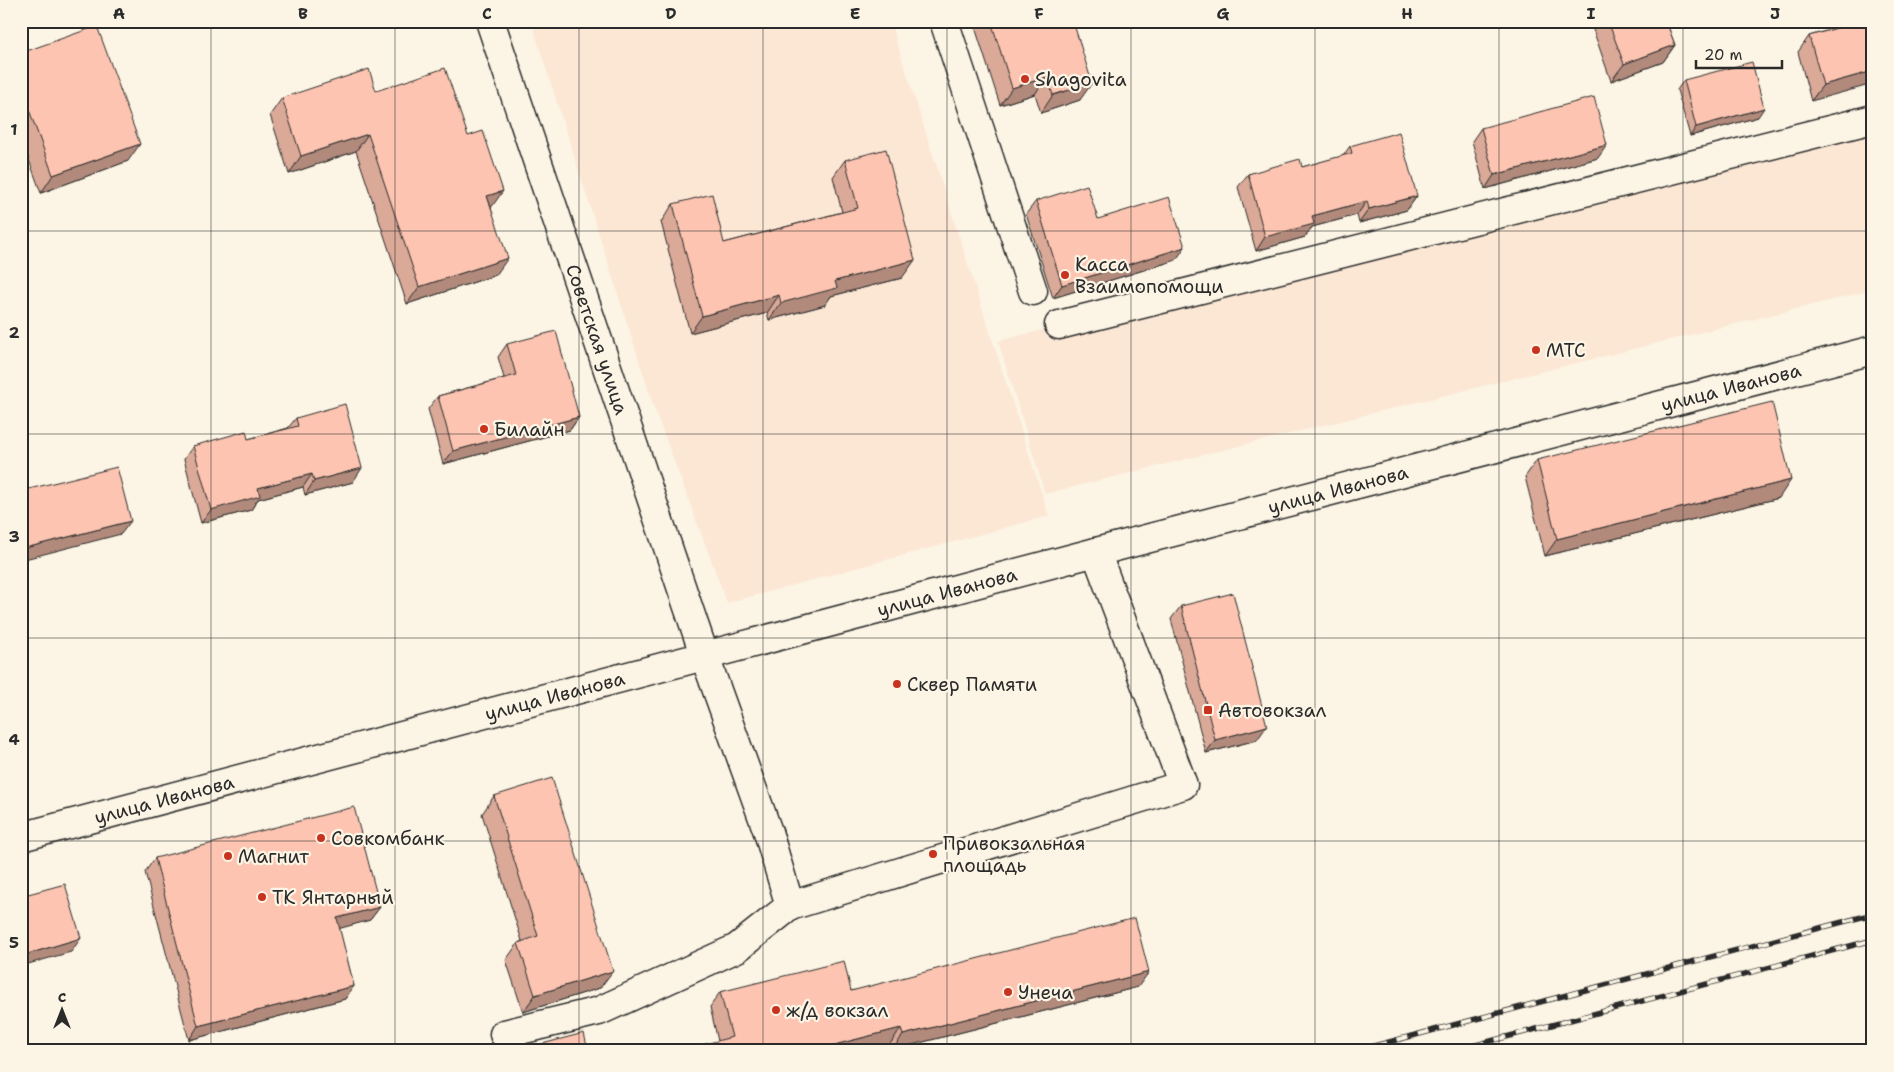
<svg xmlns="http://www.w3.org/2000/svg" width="1894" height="1072" font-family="'Shantell Sans',sans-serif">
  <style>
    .built { fill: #fce7d5 }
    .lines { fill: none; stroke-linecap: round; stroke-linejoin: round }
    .minor-casing { stroke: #2b2b2b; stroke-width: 31 }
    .major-casing { stroke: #2b2b2b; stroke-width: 31 }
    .minor { stroke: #fcf5e5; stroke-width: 28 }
    .major { stroke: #fcf5e5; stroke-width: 28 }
    .rail-casing { stroke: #2b2b2b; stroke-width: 5.5 }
    .rail { stroke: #fcf5e5; stroke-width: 4; stroke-dasharray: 11; stroke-linecap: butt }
    .wall { fill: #daa998; stroke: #2b2b2b }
    .shaded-wall { fill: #b18a7c; stroke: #2b2b2b }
    .building { fill: #fdc5b1; stroke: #2b2b2b }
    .grid { fill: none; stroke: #2b2b2b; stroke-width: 1; stroke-opacity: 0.55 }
    .poi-dot { fill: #c8321e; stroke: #fcf5e5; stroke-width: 2 }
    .labels { text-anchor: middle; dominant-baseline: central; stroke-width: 4.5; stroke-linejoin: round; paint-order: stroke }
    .poi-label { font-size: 19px; fill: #2b2b2b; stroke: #fcf5e5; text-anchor: start }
    .street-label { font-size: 19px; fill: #2b2b2b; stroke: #fcf5e5 }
    .neatline { fill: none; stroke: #2b2b2b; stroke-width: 2 }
    .grid-label { font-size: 16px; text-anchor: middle; font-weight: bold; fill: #2b2b2b }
  </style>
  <rect width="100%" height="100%" fill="#fcf5e5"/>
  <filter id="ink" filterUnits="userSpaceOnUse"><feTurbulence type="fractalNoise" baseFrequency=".02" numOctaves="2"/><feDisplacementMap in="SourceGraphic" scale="10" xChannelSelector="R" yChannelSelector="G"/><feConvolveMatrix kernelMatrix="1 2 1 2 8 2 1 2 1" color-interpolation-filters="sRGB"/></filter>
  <g filter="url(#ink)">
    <g class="built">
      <path d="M 531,21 L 890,21 L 1049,516 L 727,603 L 655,411 Z"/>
      <path d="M 1873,120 L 1873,290 L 1045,494 L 998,341 Z"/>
    </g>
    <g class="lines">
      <g class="minor-casing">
        <g id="minor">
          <path id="s1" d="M 490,21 L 705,657 L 768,832 L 790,906"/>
          <path d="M 944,21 L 1033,291"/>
          <path d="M 1059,325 L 1873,119"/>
          <path d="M 504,1034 L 599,1011 L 737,948 L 790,906 L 1183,785 L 1096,552"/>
        </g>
      </g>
      <g class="major-casing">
        <g id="major">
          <path id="s2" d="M 21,837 L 1096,552 L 1873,350"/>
        </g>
      </g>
      <use href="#minor" class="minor"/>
      <use href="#major" class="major"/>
      <g class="rail-casing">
        <g id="rail">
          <path d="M 1355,1051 L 1873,914"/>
          <path d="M 1453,1051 L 1873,940"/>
        </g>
      </g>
      <use href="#rail" class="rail"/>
    </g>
    <g class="wall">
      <path d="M 973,21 L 1073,21 L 1080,100 L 1041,113 L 1035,94 L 1000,105 Z"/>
      <path d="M 1590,21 L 1666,21 L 1675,45 L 1663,62 L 1611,81 Z"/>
      <path d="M 1833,21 L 1873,21 L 1811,101 L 1798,52 L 1809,36 L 1836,28 Z"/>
      <path d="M 21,53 L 128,161 L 41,193 L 21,138 Z"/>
      <path d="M 1684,80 L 1758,117 L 1690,136 L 1677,90 Z"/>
      <path d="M 376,91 L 491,208 L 496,275 L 407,304 L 356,151 L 289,174 L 270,115 L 282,98 Z"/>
      <path d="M 1481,128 L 1598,158 L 1485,189 L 1472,141 Z"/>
      <path d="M 1350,146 L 1417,196 L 1407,210 L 1359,223 L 1357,215 L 1312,227 L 1305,237 L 1256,251 L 1238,187 L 1248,174 L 1302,167 L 1343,156 Z"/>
      <path d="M 845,160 L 902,278 L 831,296 L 825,305 L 769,320 L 767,313 L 690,333 L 661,222 L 673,204 L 724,243 L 842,212 L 833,177 Z"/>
      <path d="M 1036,201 L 1176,260 L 1053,298 L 1026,214 Z"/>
      <path d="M 507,344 L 579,417 L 570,430 L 443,464 L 428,409 L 438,396 L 504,378 L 498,357 Z"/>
      <path d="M 296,418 L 353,482 L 305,495 L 303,487 L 258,499 L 251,510 L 201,523 L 184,459 L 193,446 L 248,439 L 288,428 Z"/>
      <path d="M 1537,460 L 1779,498 L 1545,556 L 1525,477 Z"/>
      <path d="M 1181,606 L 1257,740 L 1206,753 L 1171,619 Z"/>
      <path d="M 494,796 L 600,988 L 523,1012 L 506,960 L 518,943 L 522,941 L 482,814 Z"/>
      <path d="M 155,858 L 380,907 L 370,920 L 339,928 L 354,986 L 345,999 L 189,1040 L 145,872 Z"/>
      <path d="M 1138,987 L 892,1050 L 890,1044 L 718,1041 L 710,1007 L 720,992 Z"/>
    </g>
    <g class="shaded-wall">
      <path d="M 1675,45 L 1663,62 L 1611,81 L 1624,64 Z"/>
      <path d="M 1873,71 L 1873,84 L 1811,101 L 1823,85 Z"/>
      <path d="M 1047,77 L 1035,94 L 1000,105 L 1012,88 Z"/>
      <path d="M 1092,83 L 1080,100 L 1041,113 L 1053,95 Z"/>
      <path d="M 1764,108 L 1758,117 L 1690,136 L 1696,127 Z"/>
      <path d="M 368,134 L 356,151 L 289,174 L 301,156 Z"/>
      <path d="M 140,144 L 128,161 L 41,193 L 53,175 Z"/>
      <path d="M 1607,145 L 1598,158 L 1485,189 L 1494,175 Z"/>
      <path d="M 503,191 L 491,208 L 487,196 Z"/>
      <path d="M 1417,196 L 1407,210 L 1359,223 L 1369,209 Z"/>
      <path d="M 1367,201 L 1357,215 L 1312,227 L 1305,237 L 1256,251 L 1265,237 L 1312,216 Z"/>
      <path d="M 1185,247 L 1176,260 L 1053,298 L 1062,285 Z"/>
      <path d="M 508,258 L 496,275 L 407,304 L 419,287 Z"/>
      <path d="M 915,260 L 902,278 L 831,296 L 825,305 L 769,320 L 781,303 L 835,281 Z"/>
      <path d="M 779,295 L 767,313 L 690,333 L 702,316 Z"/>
      <path d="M 579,417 L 570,430 L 443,464 L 453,451 Z"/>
      <path d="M 362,468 L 353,482 L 305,495 L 314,481 Z"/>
      <path d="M 312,474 L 303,487 L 258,499 L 251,510 L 201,523 L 211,510 L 258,488 Z"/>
      <path d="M 1791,480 L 1779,498 L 1545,556 L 1557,539 Z"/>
      <path d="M 131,521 L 121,534 L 21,560 L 21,549 Z"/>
      <path d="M 1267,726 L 1257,740 L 1206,753 L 1215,740 Z"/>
      <path d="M 380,907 L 370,920 L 327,932 L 337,918 Z"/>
      <path d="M 81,938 L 71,952 L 21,966 L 21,956 Z"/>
      <path d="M 613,971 L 600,988 L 523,1012 L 535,995 Z"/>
      <path d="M 1149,972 L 1138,987 L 892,1050 L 903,1035 Z"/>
      <path d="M 354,986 L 345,999 L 189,1040 L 198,1026 Z"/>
      <path d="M 901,1028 L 890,1044 L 861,1051 L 810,1051 Z"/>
    </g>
    <g class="building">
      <path d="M 991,21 L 1073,21 L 1092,83 L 1053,95 L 1047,77 L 1012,88 Z"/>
      <path d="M 1608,21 L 1666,21 L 1675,45 L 1624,64 Z"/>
      <path d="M 1850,21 L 1873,21 L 1873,71 L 1823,85 L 1809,36 L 1851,24 Z"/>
      <path d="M 97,26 L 140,144 L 53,175 L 21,88 L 21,53 Z"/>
      <path d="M 1752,62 L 1764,108 L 1696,127 L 1684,80 Z"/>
      <path d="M 445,68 L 468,136 L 483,131 L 503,191 L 487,196 L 508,258 L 419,287 L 368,134 L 301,156 L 282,98 L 369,69 L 376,91 Z"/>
      <path d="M 1594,97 L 1607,145 L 1494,175 L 1481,128 Z"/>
      <path d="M 1399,132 L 1417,196 L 1369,209 L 1367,201 L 1312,216 L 1314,224 L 1265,237 L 1248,174 L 1300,159 L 1302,167 L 1352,153 L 1350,146 Z"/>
      <path d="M 886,149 L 915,260 L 835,281 L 837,288 L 781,303 L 779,295 L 702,316 L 673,204 L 712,194 L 724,243 L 858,208 L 845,160 Z"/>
      <path d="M 1087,185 L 1098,219 L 1169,197 L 1185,247 L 1062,285 L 1036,201 Z"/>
      <path d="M 556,331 L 579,417 L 453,451 L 438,396 L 516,375 L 507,344 Z"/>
      <path d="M 1772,402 L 1791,480 L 1557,539 L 1537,460 Z"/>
      <path d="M 345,404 L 362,468 L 314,481 L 312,474 L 258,488 L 260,496 L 211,510 L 193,446 L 246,431 L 248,439 L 298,426 L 296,418 Z"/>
      <path d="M 117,467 L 131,521 L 21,549 L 21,491 Z"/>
      <path d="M 1233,593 L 1267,726 L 1215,740 L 1181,606 Z"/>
      <path d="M 552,778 L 613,971 L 535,995 L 518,943 L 538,936 L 494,796 Z"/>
      <path d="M 354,807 L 380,907 L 337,918 L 354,986 L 198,1026 L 155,858 Z"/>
      <path d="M 65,884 L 81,938 L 21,956 L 21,896 Z"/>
      <path d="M 1135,918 L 1149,972 L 903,1035 L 901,1028 L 810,1051 L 678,1051 L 732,1037 L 720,992 L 844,961 L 851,991 Z"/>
      <path d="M 584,1033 L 588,1051 L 515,1051 Z"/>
    </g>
  </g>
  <path class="grid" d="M 211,21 L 211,1051M 395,21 L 395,1051M 579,21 L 579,1051M 763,21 L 763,1051M 947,21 L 947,1051M 1131,21 L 1131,1051M 1315,21 L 1315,1051M 1499,21 L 1499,1051M 1683,21 L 1683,1051M 21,231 L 1873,231M 21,434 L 1873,434M 21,638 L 1873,638M 21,841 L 1873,841"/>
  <g class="poi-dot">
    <circle cx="1025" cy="79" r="5"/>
    <circle cx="1065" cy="275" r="5"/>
    <circle cx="1536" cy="350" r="5"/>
    <circle cx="484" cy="429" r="5"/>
    <circle cx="897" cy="684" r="5"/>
    <rect x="1203" y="705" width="10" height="10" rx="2.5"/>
    <circle cx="321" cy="838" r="5"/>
    <circle cx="933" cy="854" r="5"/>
    <circle cx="228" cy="856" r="5"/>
    <circle cx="262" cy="897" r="5"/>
    <circle cx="1008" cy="992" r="5"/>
    <circle cx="776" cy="1010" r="5"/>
  </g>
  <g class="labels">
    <g class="poi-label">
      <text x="1035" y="79">Shagovita</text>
      <text x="1075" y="264">Касса<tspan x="1075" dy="22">Взаимопомощи</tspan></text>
      <text x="1546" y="350">МТС</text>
      <text x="494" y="429">Билайн</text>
      <text x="907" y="684">Сквер Памяти</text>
      <text x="1218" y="710">Автовокзал</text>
      <text x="331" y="838">Совкомбанк</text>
      <text x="943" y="843">Привокзальная<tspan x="943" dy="22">площадь</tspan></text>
      <text x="238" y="856">Магнит</text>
      <text x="272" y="897">ТК Янтарный</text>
      <text x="1018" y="992">Унеча</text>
      <text x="786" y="1010">ж/д вокзал</text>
    </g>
    <g class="street-label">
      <text stroke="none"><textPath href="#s1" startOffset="336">Советская улица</textPath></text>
      <text stroke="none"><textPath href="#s2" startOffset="1768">улица Иванова</textPath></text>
      <text stroke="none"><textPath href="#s2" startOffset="1362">улица Иванова</textPath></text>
      <text stroke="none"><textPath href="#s2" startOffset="958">улица Иванова</textPath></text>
      <text stroke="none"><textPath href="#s2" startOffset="552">улица Иванова</textPath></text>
      <text stroke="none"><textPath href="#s2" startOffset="148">улица Иванова</textPath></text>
    </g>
  </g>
  <rect width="1894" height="1072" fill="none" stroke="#fcf5e5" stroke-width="55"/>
  <g transform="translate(62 1010)" stroke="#fcf5e5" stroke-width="4" paint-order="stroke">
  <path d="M0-4L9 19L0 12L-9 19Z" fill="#2b2b2b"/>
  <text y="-8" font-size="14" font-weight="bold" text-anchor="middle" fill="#2b2b2b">С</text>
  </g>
  <path d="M1696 60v8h86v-8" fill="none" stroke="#2b2b2b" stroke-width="2.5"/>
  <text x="1704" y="60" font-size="15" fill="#2b2b2b" stroke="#fcf5e5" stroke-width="4" paint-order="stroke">20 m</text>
  <rect x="28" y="28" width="1838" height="1016" class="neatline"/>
  <g class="grid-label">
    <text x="119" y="19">A</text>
    <text x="303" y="19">B</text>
    <text x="487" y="19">C</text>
    <text x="671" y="19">D</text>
    <text x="855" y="19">E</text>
    <text x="1039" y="19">F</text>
    <text x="1223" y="19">G</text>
    <text x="1407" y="19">H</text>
    <text x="1591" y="19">I</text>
    <text x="1775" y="19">J</text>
    <text x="14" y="135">1</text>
    <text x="14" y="338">2</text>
    <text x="14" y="542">3</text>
    <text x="14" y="745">4</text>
    <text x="14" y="948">5</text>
  </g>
</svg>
